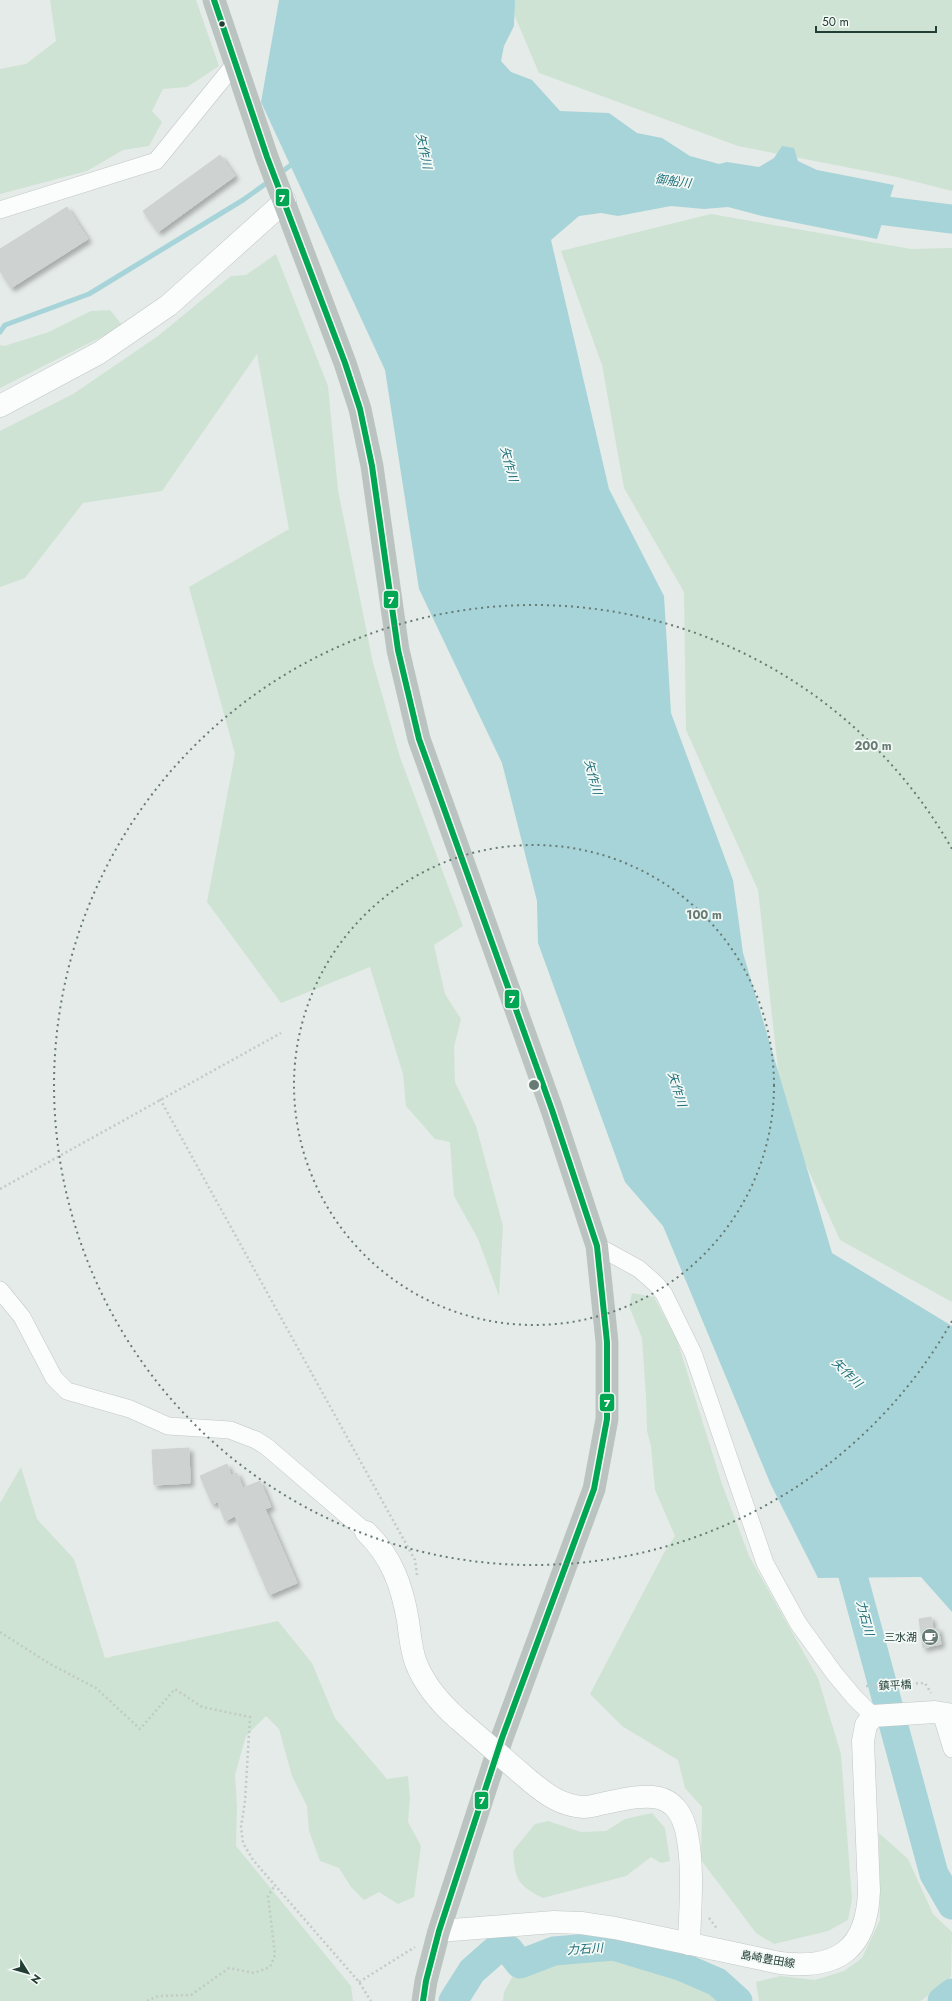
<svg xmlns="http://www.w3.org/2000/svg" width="952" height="2001" font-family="Jost,'Noto Sans JP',sans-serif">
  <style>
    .green { fill: #cee3d4 }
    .water { fill: #a7d4d8 }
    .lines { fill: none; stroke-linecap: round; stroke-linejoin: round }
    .stream { stroke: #a7d4d8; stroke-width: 5 }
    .river { stroke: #a7d4d8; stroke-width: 29 }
    .building { fill: #ced3d1; stroke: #ced3d1; filter: url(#shadow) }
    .street-casing { stroke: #c2c8c5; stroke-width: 18 }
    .secondary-casing { stroke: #c0c8c5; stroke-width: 23 }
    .highway-casing { stroke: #c1cac7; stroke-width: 23 }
    .path { stroke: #c2cac6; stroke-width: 2.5; stroke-dasharray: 2 3; stroke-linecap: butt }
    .street { stroke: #fbfcfc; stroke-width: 17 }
    .secondary { stroke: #fbfcfc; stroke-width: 22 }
    .highway { stroke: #bac3c0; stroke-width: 22 }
    .secondary-bridge-casing { stroke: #c0c8c5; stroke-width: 23; stroke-linecap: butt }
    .secondary-bridge { stroke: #fbfcfc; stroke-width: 22 }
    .bus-1-casing { stroke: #f3f9f6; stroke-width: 9 }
    .bus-1 { stroke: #00a651; stroke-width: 6 }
    .ring { fill: none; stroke: #677b74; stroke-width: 2; stroke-dasharray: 2 4 }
    .bus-dot { fill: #233e35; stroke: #f3f9f6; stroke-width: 1.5 }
    .labels { text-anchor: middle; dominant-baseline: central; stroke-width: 3.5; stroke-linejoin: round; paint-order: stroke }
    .poi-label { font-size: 11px; fill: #233e35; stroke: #f3f9f6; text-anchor: end }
    .street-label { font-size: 11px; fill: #233e35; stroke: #f3f9f6 }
    .water-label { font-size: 12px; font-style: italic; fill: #1d6f79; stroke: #f3f9f6 }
    .centre { fill: #677b74; stroke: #f3f9f6; stroke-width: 2 }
    .ring-label { font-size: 12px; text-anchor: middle; font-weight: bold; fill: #677b74; stroke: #f3f9f6; stroke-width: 3.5; stroke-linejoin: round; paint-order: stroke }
    .line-badge { stroke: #f3f9f6; stroke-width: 1.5 }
    .badge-label { font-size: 11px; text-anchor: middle; font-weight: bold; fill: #fff }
  </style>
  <defs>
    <filter id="shadow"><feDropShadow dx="3.5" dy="3.5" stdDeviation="2" flood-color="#0004"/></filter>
  </defs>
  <rect width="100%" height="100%" fill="#e5ebe8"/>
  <g class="green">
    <path d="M 50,0 L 196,0 L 219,66 L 187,87 L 163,89 L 152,111 L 162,122 L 149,146 L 123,150 L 87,171 L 0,194 L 0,69 L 26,64 L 56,41 Z"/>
    <path d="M 508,0 L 952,0 L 952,191 L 897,177 L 738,146 L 539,73 Z"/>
    <path d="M 711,214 L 911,249 L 952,248 L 952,1302 L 840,1240 L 783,1114 L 758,890 L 686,730 L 684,592 L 624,488 L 602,365 L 561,251 Z"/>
    <path d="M 276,254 L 328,386 L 338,490 L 373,663 L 400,757 L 463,926 L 434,945 L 445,994 L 461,1019 L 454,1047 L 455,1082 L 476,1126 L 503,1226 L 499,1296 L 478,1239 L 454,1196 L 450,1142 L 435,1139 L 406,1106 L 403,1074 L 370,967 L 281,1003 L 207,902 L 235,754 L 189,587 L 289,529 L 257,354 L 162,491 L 83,503 L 25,578 L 0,587 L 0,431 L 73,394 L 158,336 L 231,276 L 246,275 Z"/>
    <path d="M 110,310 L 123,326 L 0,388 L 0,345 L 4,346 L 49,332 L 91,311 Z"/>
    <path d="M 632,1293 L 654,1297 L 677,1340 L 722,1484 L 749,1556 L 818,1678 L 841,1754 L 852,1899 L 848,1920 L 828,1931 L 774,1944 L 756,1933 L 701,1860 L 702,1807 L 685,1788 L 678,1760 L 622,1726 L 590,1694 L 664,1553 L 675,1536 L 655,1490 L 651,1446 L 647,1431 L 646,1396 L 642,1338 L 629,1306 Z"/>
    <path d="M 21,1467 L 37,1519 L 74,1559 L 105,1658 L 278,1621 L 312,1663 L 335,1718 L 387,1779 L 408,1776 L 410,1798 L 408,1822 L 421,1846 L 414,1897 L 398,1904 L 379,1892 L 364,1900 L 351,1887 L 339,1868 L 320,1861 L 309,1831 L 307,1806 L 292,1776 L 279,1729 L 266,1716 L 246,1736 L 235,1775 L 237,1807 L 236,1846 L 351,1986 L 353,2001 L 0,2001 L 0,1503 Z"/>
    <path d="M 652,1813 L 665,1828 L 670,1861 L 661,1863 L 651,1857 L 626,1876 L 543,1898 C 517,1885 515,1879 513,1851 L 535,1824 L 548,1821 L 581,1832 L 606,1831 L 625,1819 Z"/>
    <path d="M 879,1833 L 908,1859 L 933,1914 L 952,1932 L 951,1977 L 921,2001 L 759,2001 L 756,1982 L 780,1976 L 815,1980 L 844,1971 L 862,1958 L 880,1920 Z"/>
    <path d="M 578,1958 L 614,1958 L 666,1969 L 704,1990 L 720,2001 L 503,2001 L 504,1992 L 515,1972 L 530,1969 L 547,1962 Z"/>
  </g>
  <path class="water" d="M 279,0 L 515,0 L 514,26 L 504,46 L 501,61 L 511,72 L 532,80 L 560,111 L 609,113 L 637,133 L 662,138 L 690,156 L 719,164 L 727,162 L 759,167 L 774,158 L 782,146 L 794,148 L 798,161 L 817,170 L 894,185 L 877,239 L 762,216 L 728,207 L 704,209 L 671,206 L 618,216 L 601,213 L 579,216 L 551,240 L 609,489 L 664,596 L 671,713 L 733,880 L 743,953 L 832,1253 L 952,1326 L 952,1612 L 921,1577 L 818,1578 L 771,1485 L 663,1226 L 625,1182 L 538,943 L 537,901 L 502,763 L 419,589 L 385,370 L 261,102 Z"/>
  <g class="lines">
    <g class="stream">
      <path d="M 279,174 L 295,162"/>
      <path d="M 0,332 L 5,325 L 89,294 L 243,200 L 271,180"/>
    </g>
    <g class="river">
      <path d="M 846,206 L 952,219"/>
      <path d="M 843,1539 L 934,1874 L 952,1905"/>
      <path d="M 453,2001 L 472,1971 L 497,1949 L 509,1950 L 520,1964 L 554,1951 L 614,1946 L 680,1966 L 717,1982 L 738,2001"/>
      <path d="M 942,2001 L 952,1993"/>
    </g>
  </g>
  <g class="building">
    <path d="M 220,155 L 235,176 L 158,232 L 143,211 Z"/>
    <path d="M 67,207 L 88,239 L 11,288 L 0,271 L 0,249 Z"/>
    <path d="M 189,1448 L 190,1483 L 154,1485 L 152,1450 Z"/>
    <path d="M 227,1464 L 231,1475 L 237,1473 L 243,1488 L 260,1481 L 271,1507 L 265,1509 L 297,1583 L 269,1595 L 235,1516 L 225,1521 L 218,1502 L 212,1504 L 200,1476 Z"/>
    <path d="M 931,1617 L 933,1629 L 938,1628 L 941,1644 L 923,1648 L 919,1619 Z"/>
  </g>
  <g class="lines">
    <g class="street-casing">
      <g id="street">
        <path d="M 0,210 L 156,161 L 234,65"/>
        <path d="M 597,1246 L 639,1269 L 656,1284 L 664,1294 L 693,1353 L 765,1563 L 798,1623 L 834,1673 L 854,1697 L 873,1716"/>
        <path d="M 0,1290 L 22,1317 L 54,1378 L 67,1391 L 130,1409 L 168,1426 L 230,1430 L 256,1440 L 267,1447 L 366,1532"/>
        <path d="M 941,1713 L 952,1749"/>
      </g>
    </g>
    <g class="secondary-casing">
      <g id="secondary">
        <path d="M 0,406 L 99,353 L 169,305 L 285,201"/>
        <path d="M 366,1532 C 392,1557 402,1586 408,1621 C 410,1635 411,1650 416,1663 C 425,1686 440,1703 458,1719"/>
        <path d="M 530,1781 C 547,1795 562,1806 584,1807 C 591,1807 599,1804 605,1803 C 643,1795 677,1786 687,1834 C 694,1870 690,1908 689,1944"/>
        <path d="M 439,1931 L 554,1922 L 581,1923 L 615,1928 L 780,1963 C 837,1970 867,1950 869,1891 L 863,1741 L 866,1725 L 873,1716 L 935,1712 L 952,1715"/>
      </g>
    </g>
    <g class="highway-casing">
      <path id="highway" d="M 214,0 L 267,157 L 345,363 L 360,409 L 372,466 L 398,650 L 419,739 L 552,1110 L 597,1246 L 607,1342 L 607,1419 L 594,1489 L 502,1738 L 439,1931 L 426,1981 L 423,2001"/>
    </g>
    <g class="path">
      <path d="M 160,1099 L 415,1560 L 417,1575"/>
      <path d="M 0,1189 L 281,1033"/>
      <path d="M 0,1632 L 50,1664 L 96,1688 L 140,1729 L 175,1689 L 202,1707 L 250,1717 L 245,1801 L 241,1827 L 243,1843 L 253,1860 L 359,1982 L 371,2001"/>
      <path d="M 866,1686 L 925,1683 L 931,1693"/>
      <path d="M 709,1918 L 718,1930"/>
      <path d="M 359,1982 L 415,1947"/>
      <path d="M 147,2001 L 158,1996 L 191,1995 L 229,1968 L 254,1973 L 270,1967 L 275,1955 L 268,1896 L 275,1885"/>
    </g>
    <use href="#street" class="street"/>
    <use href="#secondary" class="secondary"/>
    <use href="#highway" class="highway"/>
    <g class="secondary-bridge-casing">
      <path id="secondary-bridge" d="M 458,1719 L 530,1781"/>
    </g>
    <use href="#secondary-bridge" class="secondary-bridge"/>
    <g class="bus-1-casing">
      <path id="bus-1" d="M 214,0 L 267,157 L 345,363 L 360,409 L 372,466 L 398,650 L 419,739 L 552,1110 L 597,1246 L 607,1342 L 607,1419 L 594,1489 L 502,1738 L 439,1931 L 426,1981 L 423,2001"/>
    </g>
    <use href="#bus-1" class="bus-1"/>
  </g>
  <g class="ring">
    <circle cx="534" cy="1085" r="240"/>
    <path d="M952 1321A480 480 0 1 1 952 849"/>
  </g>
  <defs>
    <g id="cafe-disc" transform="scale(0.9)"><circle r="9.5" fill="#677b74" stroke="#f3f9f6"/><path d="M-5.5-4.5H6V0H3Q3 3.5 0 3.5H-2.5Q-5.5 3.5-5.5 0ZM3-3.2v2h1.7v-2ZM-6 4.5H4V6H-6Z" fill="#fff"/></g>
  </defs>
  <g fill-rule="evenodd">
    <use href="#cafe-disc" x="930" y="1637"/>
  </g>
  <circle class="bus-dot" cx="222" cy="24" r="3.5"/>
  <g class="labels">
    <g class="poi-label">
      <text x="917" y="1637">三水湖</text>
    </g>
    <g class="street-label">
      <text transform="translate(895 1685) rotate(-3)">鎮平橋</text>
      <text transform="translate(768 1959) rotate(10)">島崎豊田線</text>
    </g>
    <g class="water-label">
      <text transform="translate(424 151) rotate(78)">矢作川</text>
      <text transform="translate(673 181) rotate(8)">御船川</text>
      <text transform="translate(509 464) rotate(75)">矢作川</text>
      <text transform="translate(593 777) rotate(75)">矢作川</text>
      <text transform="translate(677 1089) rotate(73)">矢作川</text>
      <text transform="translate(847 1373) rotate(44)">矢作川</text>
      <text transform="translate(865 1618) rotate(75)">力石川</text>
      <text transform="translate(585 1949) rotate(-4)">力石川</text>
    </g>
  </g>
  <circle cx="534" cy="1085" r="6" class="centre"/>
  <g class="ring-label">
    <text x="873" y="750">200 m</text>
    <text x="704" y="919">100 m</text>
  </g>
  <g class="line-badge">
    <rect x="275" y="188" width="15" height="19" rx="4" fill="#00a651"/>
    <rect x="383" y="590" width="16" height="19" rx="4" fill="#00a651"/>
    <rect x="504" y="989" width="16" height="20" rx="4" fill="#00a651"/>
    <rect x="599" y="1393" width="16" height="19" rx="4" fill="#00a651"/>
    <rect x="474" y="1791" width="15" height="19" rx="4" fill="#00a651"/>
  </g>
  <g class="badge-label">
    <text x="282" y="202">7</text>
    <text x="391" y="604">7</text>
    <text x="512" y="1003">7</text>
    <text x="607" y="1407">7</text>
    <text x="482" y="1804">7</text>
  </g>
  <g transform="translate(28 1973) rotate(127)" stroke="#f3f9f6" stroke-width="3" paint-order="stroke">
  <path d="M0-3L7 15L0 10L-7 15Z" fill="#233e35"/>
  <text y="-6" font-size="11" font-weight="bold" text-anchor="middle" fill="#233e35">N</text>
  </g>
  <path d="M816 26v6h120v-6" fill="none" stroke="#233e35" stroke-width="2"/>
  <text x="822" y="26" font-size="12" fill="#233e35" stroke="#f3f9f6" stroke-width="3" paint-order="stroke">50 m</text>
</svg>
